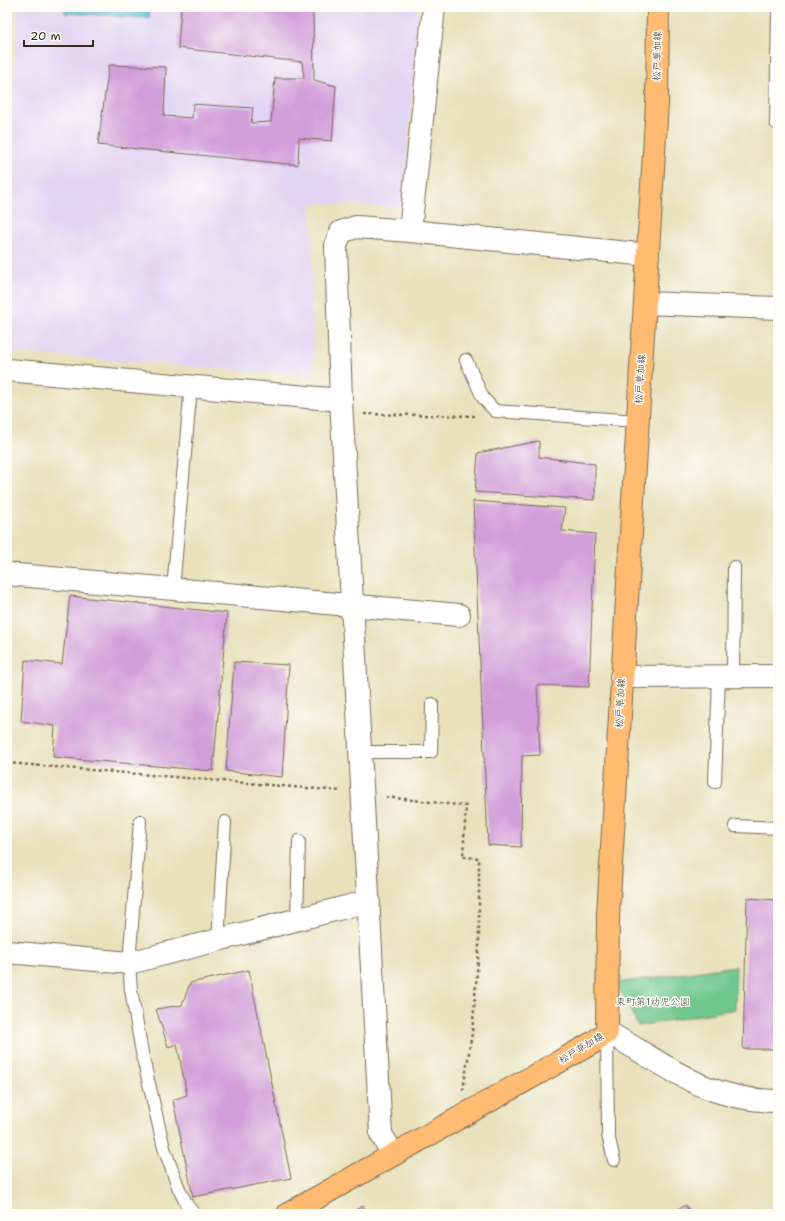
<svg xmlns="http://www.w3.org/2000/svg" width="785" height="1221" font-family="'Shantell Sans','Klee One',sans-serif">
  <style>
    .built { fill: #e2d4f3 }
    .green { fill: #70c78d; stroke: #567856 }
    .water { fill: #5bc2d8; stroke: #4b767b }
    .building { fill: #d19ed9 }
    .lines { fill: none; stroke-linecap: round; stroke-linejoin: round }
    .service-casing { stroke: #786a55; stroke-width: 14 }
    .minor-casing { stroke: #786a55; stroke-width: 24 }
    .tertiary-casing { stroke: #786a55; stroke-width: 24 }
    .primary-casing { stroke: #786a55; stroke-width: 24 }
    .path { stroke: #786a55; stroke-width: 2.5; stroke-dasharray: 3 3; stroke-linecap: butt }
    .service { stroke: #fff; stroke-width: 12 }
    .minor { stroke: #fff; stroke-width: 22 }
    .tertiary { stroke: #fff; stroke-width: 22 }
    .primary { stroke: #ffbb71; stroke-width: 22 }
    .labels { text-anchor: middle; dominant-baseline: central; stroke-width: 3; stroke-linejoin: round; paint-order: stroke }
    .street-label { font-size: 10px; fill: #3b2a1e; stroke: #fdfcf7 }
    .park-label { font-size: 10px; fill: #4e6145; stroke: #fdfcf7 }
  </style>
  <rect width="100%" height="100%" fill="#fdfcf7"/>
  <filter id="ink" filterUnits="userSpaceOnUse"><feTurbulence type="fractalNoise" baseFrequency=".025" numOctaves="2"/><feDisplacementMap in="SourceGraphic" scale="8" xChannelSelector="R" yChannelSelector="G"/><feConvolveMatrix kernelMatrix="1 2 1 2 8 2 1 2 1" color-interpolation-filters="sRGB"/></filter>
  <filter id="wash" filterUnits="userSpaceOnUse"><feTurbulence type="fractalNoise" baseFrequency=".012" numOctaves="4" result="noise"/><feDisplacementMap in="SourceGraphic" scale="16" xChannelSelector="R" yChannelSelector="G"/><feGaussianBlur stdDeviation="0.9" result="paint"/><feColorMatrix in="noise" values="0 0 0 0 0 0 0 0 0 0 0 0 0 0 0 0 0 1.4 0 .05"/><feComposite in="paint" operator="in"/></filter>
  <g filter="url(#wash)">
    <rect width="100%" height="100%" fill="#e8e1bc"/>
    <path class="built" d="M 18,7 L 413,7 L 418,11 L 404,201 L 395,207 L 311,203 L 314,376 L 7,352 L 7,208 Z"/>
    <path class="green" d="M 736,966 L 735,1009 L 638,1026 L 617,983 Z"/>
    <path class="water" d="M 65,7 L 150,7 L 149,18 L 65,13 Z"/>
    <g id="blocks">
      <g class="building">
        <path d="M 181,7 L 313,7 L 314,80 L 336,86 L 332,141 L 299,138 L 298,165 L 98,145 L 109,65 L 166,67 L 164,116 L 192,118 L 193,104 L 253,108 L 251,123 L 271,122 L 275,78 L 304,78 L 302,62 L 178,48 Z"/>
        <path d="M 539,441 L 539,457 L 595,464 L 595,500 L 475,492 L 478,453 Z"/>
        <path d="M 473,501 L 565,508 L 562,531 L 595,534 L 589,687 L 537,685 L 540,755 L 522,756 L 521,847 L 488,845 Z"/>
        <path d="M 70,596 L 227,613 L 213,771 L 53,757 L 55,726 L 21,721 L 25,660 L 62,664 Z"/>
        <path d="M 234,662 L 289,665 L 282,777 L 226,771 Z"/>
        <path d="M 747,898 L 778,900 L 778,1049 L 743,1049 Z"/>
        <path d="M 249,970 L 291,1178 L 193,1197 L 173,1100 L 187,1095 L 177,1044 L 168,1047 L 156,1009 L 182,1005 L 190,983 Z"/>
        <path d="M 686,1205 L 690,1214 L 667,1214 Z"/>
        <path d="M 363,1206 L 368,1214 L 349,1214 Z"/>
      </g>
    </g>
  </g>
  <g filter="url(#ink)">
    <use href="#blocks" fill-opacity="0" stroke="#786a55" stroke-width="1"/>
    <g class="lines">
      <g class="service-casing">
        <g id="service">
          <path d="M 776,123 L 778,10"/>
          <path d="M 466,360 L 483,398 L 495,411 L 637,421"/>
          <path d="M 173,589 L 191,386"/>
          <path d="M 733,677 L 734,567"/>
          <path d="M 360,752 L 431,752 L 432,704"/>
          <path d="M 715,782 L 719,677"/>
          <path d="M 140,821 L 129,963 L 131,990 L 143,1058 L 164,1148 L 179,1189 L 187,1205 L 194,1214"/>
          <path d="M 735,826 L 778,828"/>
          <path d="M 297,920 L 299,841"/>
          <path d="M 218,941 L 225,822"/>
          <path d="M 607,1032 L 608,1135 L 614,1160"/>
        </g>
      </g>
      <g class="minor-casing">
        <g id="minor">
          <path d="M 434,7 L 410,231 L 648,255"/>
          <path d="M 645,303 L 778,308"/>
          <path d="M 7,370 L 341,400 L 381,1134 L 393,1154"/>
          <path d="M 7,574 L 459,615"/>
          <path d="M 621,677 L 778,676"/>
          <path d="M 7,952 L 129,963 L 369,901"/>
        </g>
      </g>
      <g class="tertiary-casing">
        <g id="tertiary">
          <path d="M 341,400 L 336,245 L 341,232 L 356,227 L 410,231"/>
          <path d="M 607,1032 C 668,1065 704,1101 778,1101"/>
        </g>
      </g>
      <g class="primary-casing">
        <path id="primary" d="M 288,1214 L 594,1042 L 607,1032 L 608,914 L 657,103 L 658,7"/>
      </g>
      <g class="path">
        <path d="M 364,414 L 475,416"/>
        <path d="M 7,763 L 341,791"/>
        <path d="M 386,797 L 466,806 L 463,857 L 479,858 L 479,948 L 472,1033 L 463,1090"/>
      </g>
      <use href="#service" class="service"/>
      <use href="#minor" class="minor"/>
      <use href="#tertiary" class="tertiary"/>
      <use href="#primary" class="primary"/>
    </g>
  </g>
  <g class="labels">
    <g class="street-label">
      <text transform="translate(657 56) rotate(-89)">松戸草加線</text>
      <text transform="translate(640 379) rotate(-86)">松戸草加線</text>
      <text transform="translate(620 703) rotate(-87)">松戸草加線</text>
      <text transform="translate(581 1048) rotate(-31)">松戸草加線</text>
    </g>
    <g class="park-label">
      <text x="653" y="1001">東町第1幼児公園</text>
    </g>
  </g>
  <rect width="785" height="1221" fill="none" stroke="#fdfcf7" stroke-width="24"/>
  <path d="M24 40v6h69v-6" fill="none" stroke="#3b2a1e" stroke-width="2"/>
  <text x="30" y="40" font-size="12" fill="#3b2a1e" stroke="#fdfcf7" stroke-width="3" paint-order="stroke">20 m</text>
</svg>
